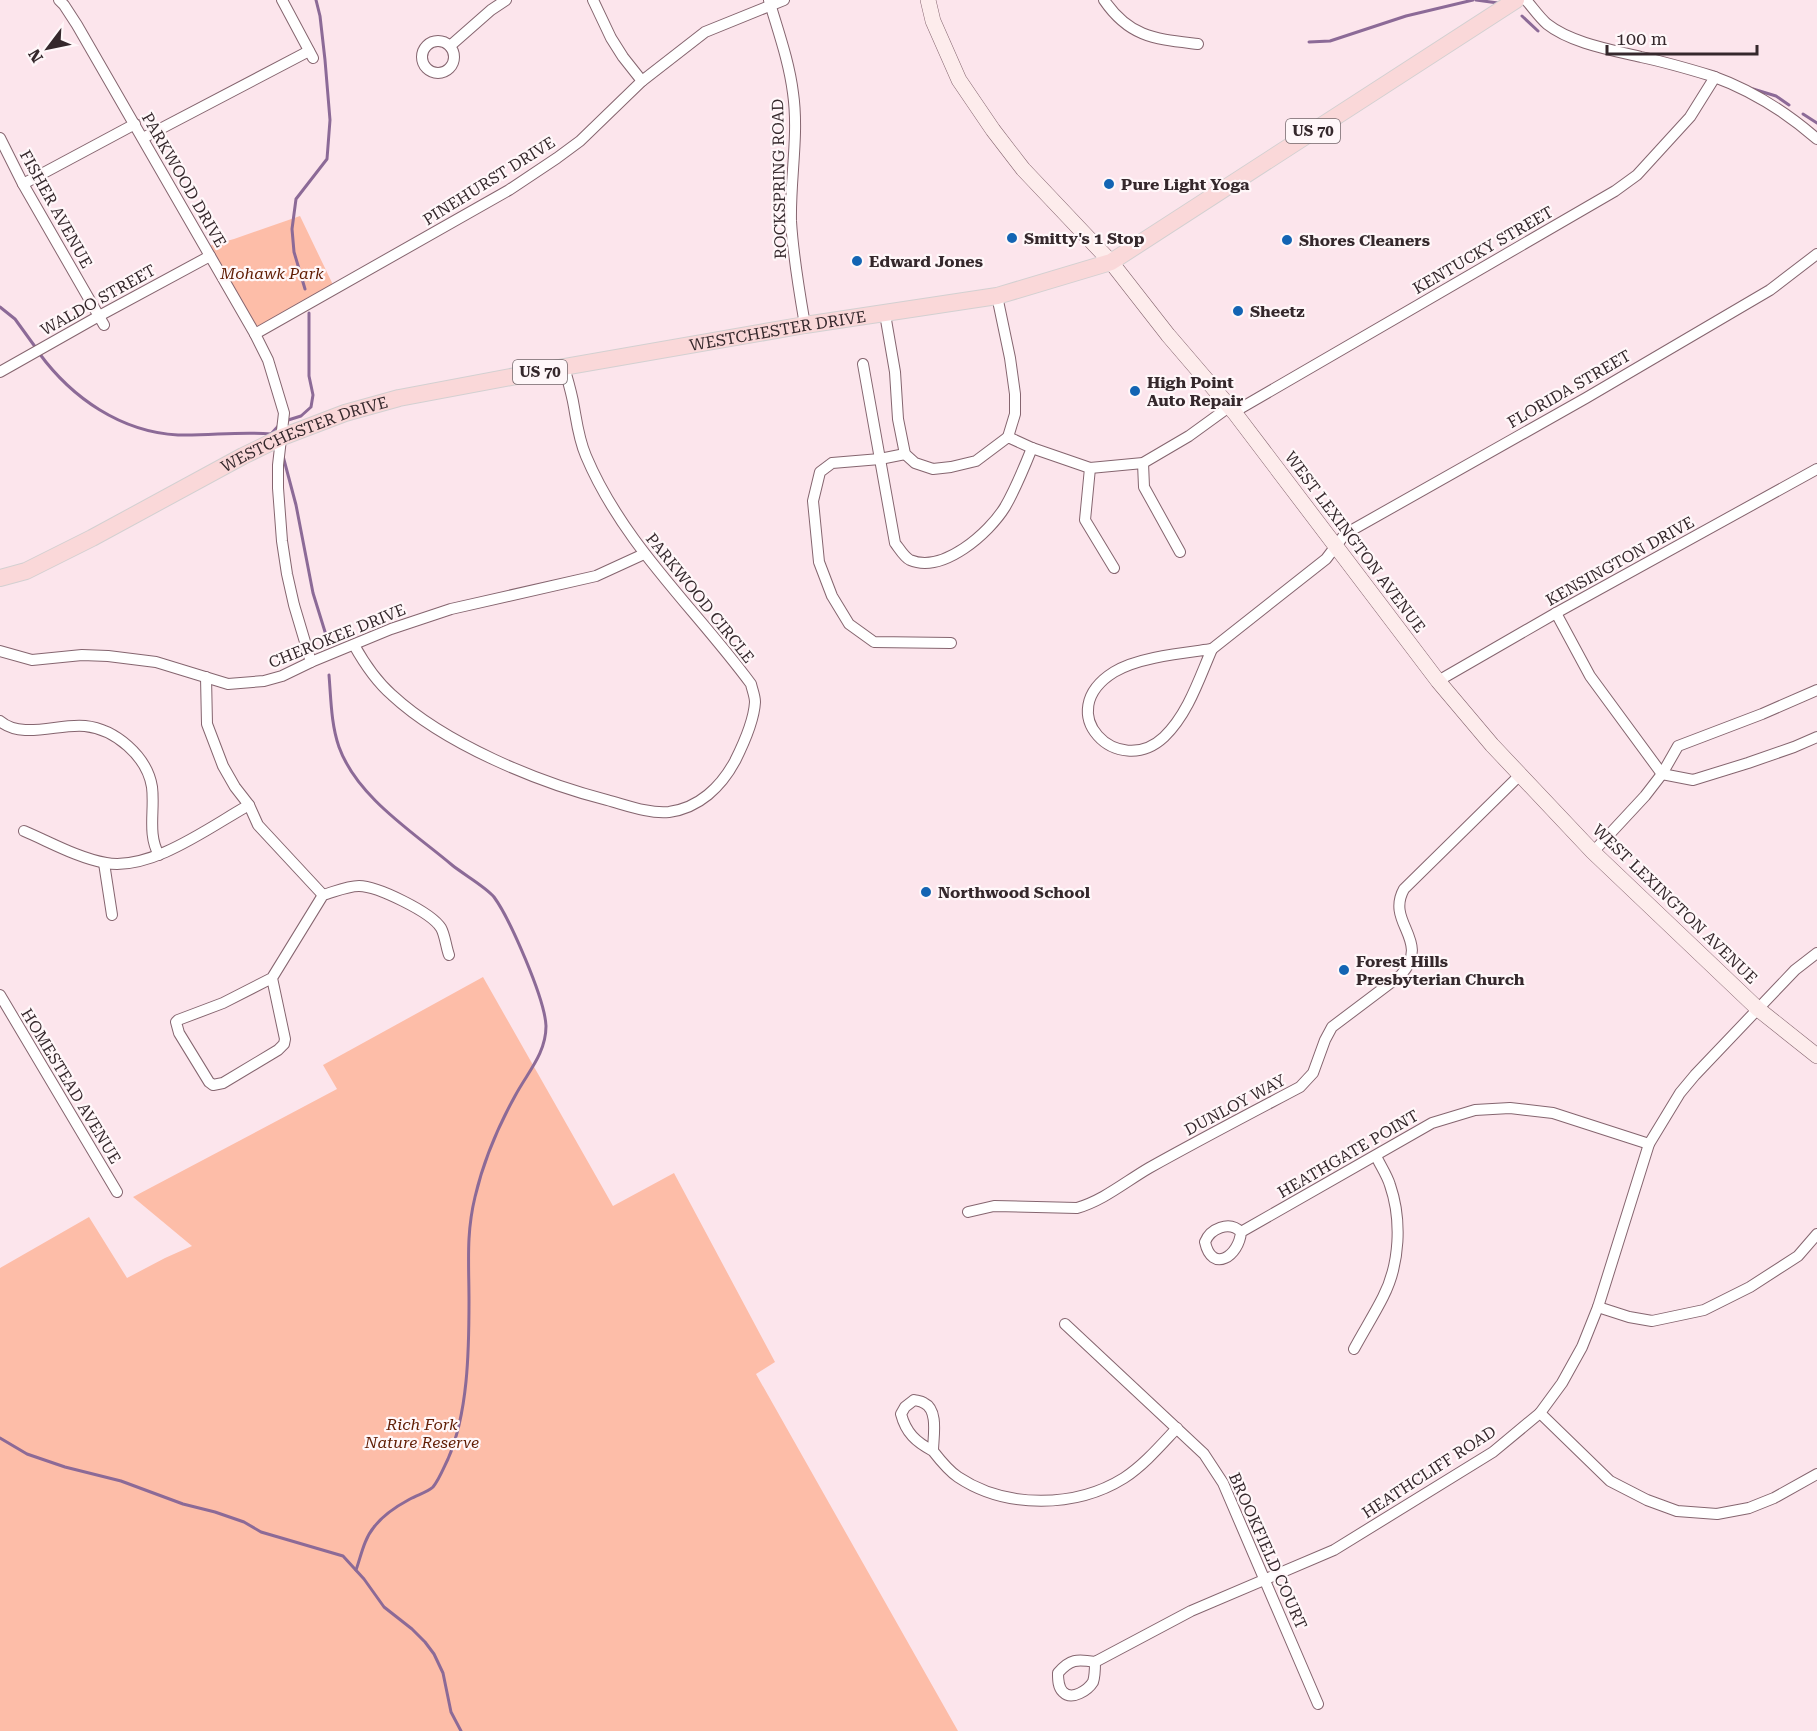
<svg xmlns="http://www.w3.org/2000/svg" width="1817" height="1731" font-family="'Roboto Serif',serif">
  <style>
    .park { fill: #fdbda8 }
    .lines { fill: none; stroke-linecap: round; stroke-linejoin: round }
    .stream { stroke: #8c6a97; stroke-width: 3 }
    .street-casing { stroke: #85656f; stroke-width: 12 }
    .secondary-casing { stroke: #85656f; stroke-width: 16 }
    .primary-casing { stroke: #d3d0d1; stroke-width: 18 }
    .street { stroke: #fff; stroke-width: 10 }
    .secondary { stroke: #fdecec; stroke-width: 15 }
    .primary { stroke: #fad8d9; stroke-width: 16 }
    .poi-dot { fill: #1364b3; stroke: #fff7f9; stroke-width: 2 }
    .labels { text-anchor: middle; dominant-baseline: central; stroke-width: 4.5; stroke-linejoin: round; paint-order: stroke }
    .shield { fill: #fff7f9; stroke: #72666a; stroke-width: 1.5 }
    .shield-label { font-size: 15px; font-weight: bold; fill: #35282c }
    .street-label { font-size: 16px; fill: #35282c; stroke: #fff7f9 }
    .poi-label { font-size: 16px; font-weight: bold; fill: #35282c; stroke: #fff7f9; text-anchor: start }
    .park-label { font-size: 16px; font-style: italic; fill: #601c03; stroke: #fff7f9 }
  </style>
  <rect width="100%" height="100%" fill="#fce5ec"/>
  <g class="park">
    <path d="M 300,216 L 335,289 L 255,334 L 205,247 L 234,239 Z"/>
    <path d="M 483,977 L 613,1206 L 674,1173 L 775,1362 L 756,1374 L 958,1731 L 0,1731 L 0,1268 L 89,1217 L 127,1278 L 165,1258 L 192,1246 L 133,1197 L 337,1089 L 323,1065 Z"/>
  </g>
  <g class="lines">
    <g class="stream">
      <path d="M 1476,0 L 1498,3"/>
      <path d="M 1522,16 L 1538,31"/>
      <path d="M 1309,42 L 1330,41 L 1406,16 L 1473,0"/>
      <path d="M 1753,89 L 1776,96 L 1789,105"/>
      <path d="M 1803,114 L 1817,123"/>
      <path d="M 305,289 L 294,252 L 292,229 L 296,199 L 327,159 L 330,120 L 325,60 L 320,16 L 316,0"/>
      <path d="M 0,307 L 15,319 L 36,348"/>
      <path d="M 39,353 C 72,398 121,432 178,435 C 209,436 240,431 271,434"/>
      <path d="M 285,421 L 301,416 L 311,407 L 313,395 L 309,376 L 309,313"/>
      <path d="M 271,434 L 280,424"/>
      <path d="M 283,456 L 296,505 L 313,593 L 326,635"/>
      <path d="M 329,675 C 331,699 331,724 339,747 C 357,797 413,832 452,865 C 463,874 486,887 494,897 C 510,919 545,999 546,1026 C 546,1054 527,1073 515,1096 C 498,1127 483,1163 475,1197 C 466,1234 469,1264 469,1301 C 469,1351 468,1413 448,1459 C 444,1467 439,1480 433,1487 C 428,1492 417,1495 410,1499 C 397,1506 383,1515 374,1527 C 364,1539 361,1556 356,1570"/>
      <path d="M 0,1438 L 27,1454 L 65,1467 L 121,1481 L 183,1504 L 215,1512 L 244,1522 L 261,1532 L 343,1556 L 364,1579 L 384,1607 L 412,1629 L 425,1642 L 434,1654 L 443,1673 L 451,1712 L 461,1731"/>
    </g>
    <g class="street-casing">
      <g id="street">
        <path d="M 59,0 L 64,5 L 77,25 L 255,334 L 268,360 L 284,413 L 278,465 L 278,488 L 282,541 L 287,574 L 294,605 L 311,662"/>
        <path d="M 282,0 L 313,58"/>
        <path d="M 593,0 L 611,38 L 623,57 L 642,81"/>
        <path d="M 769,0 C 778,31 789,61 793,93 C 799,135 790,178 791,221 C 793,256 799,290 805,325"/>
        <path d="M 1104,0 C 1130,38 1156,39 1198,44"/>
        <path d="M 1526,0 C 1533,8 1539,17 1547,24 C 1571,43 1612,50 1641,57 C 1665,62 1689,69 1712,76 C 1751,90 1786,112 1817,139"/>
        <circle cx="438" cy="57" r="16"/>
        <path d="M 450,46 L 491,10 L 506,0"/>
        <path d="M 0,138 L 23,184 L 104,325"/>
        <path d="M 143,138 L 309,51"/>
        <path d="M 23,184 L 135,124"/>
        <path d="M 997,296 L 1010,358 L 1015,394 L 1015,414 L 1008,437"/>
        <path d="M 885,314 L 895,372 L 898,419 L 905,454 L 915,463 L 933,469 L 951,467 L 976,461 L 1008,437 L 1032,448 L 1090,468 L 1085,520 L 1114,568"/>
        <path d="M 255,334 L 509,190 L 557,158 L 580,141 L 642,81 L 705,32 L 784,0"/>
        <path d="M 863,364 L 895,543 C 899,548 904,557 910,560 C 943,574 989,533 1005,507 C 1016,488 1024,468 1032,448"/>
        <path d="M 0,372 L 99,316 L 210,256"/>
        <path d="M 1234,412 L 1615,191 L 1637,175 L 1690,117 L 1715,77"/>
        <path d="M 905,454 L 880,459 L 832,463 L 820,472 L 813,501 L 819,562 L 832,596 L 849,624 L 874,642 L 951,643"/>
        <path d="M 1143,463 L 1144,487 L 1180,552"/>
        <path d="M 1090,468 L 1143,463 L 1189,436 L 1229,407"/>
        <path d="M 1556,613 L 1590,676 L 1662,774"/>
        <path d="M 354,645 C 364,663 376,681 392,695 C 445,744 537,782 607,800 C 626,805 649,814 669,812 C 699,808 721,787 735,761 C 743,745 754,721 755,702 C 755,696 752,689 751,684 C 695,608 623,544 586,456 C 579,440 577,424 574,407 C 572,394 568,381 564,367"/>
        <path d="M 1212,649 L 1326,559 L 1345,534 L 1586,398 L 1770,290 L 1817,254"/>
        <path d="M 1212,649 C 1199,679 1188,714 1164,737 C 1118,780 1050,712 1114,672 C 1138,657 1183,653 1212,649 Z"/>
        <path d="M 0,651 L 32,660 L 82,655 L 108,656 L 156,662 L 228,684 L 264,681 L 282,676 L 311,662 L 391,629 L 451,609 L 596,576 L 644,554"/>
        <path d="M 206,677 L 207,724 L 223,766 L 235,787 L 249,805 L 258,825 L 323,895"/>
        <path d="M 1438,681 L 1556,613 L 1817,469"/>
        <path d="M 0,721 C 22,740 59,723 85,726 C 115,729 147,756 152,787 C 155,810 147,834 159,855"/>
        <path d="M 1662,774 L 1693,780 L 1748,763 L 1794,747 L 1817,737"/>
        <path d="M 24,831 C 50,842 78,858 106,863 C 152,871 211,826 249,805"/>
        <path d="M 1593,852 L 1645,796 L 1662,774 L 1678,746 L 1762,714 L 1817,690"/>
        <path d="M 104,863 L 112,915"/>
        <path d="M 272,978 L 285,1039 L 284,1044 L 278,1050 L 223,1083 L 213,1085 L 209,1082 L 179,1033 L 176,1022 L 178,1020 L 223,1003 L 272,978 L 323,895 C 334,892 347,886 359,886 C 377,886 431,912 441,928 C 445,935 446,947 449,955"/>
        <path d="M 0,995 L 117,1192"/>
        <path d="M 968,1212 L 994,1206 L 1077,1208 C 1104,1200 1125,1182 1149,1168 C 1199,1140 1249,1114 1300,1087 L 1313,1073 L 1325,1040 L 1332,1027 L 1401,975 C 1432,940 1385,923 1404,889 L 1520,775"/>
        <path d="M 1241,1232 C 1229,1220 1210,1229 1205,1242 C 1212,1274 1239,1256 1241,1232 L 1432,1123 L 1475,1110 L 1510,1108 L 1553,1113 L 1649,1144"/>
        <path d="M 1598,1307 L 1629,1317 L 1652,1321 L 1704,1310 L 1750,1287 L 1798,1256 L 1817,1234"/>
        <path d="M 1065,1324 L 1204,1454 L 1223,1483 L 1318,1704"/>
        <path d="M 1354,1349 C 1363,1332 1374,1315 1383,1297 C 1400,1264 1402,1220 1390,1185 C 1387,1175 1380,1165 1376,1156"/>
        <path d="M 1540,1413 L 1610,1481 L 1647,1500 L 1677,1511 L 1717,1514 L 1749,1508 L 1774,1498 L 1817,1474"/>
        <path d="M 933,1451 C 916,1442 906,1433 901,1414 L 905,1407 L 914,1400 C 918,1401 921,1401 924,1403 C 939,1410 933,1438 933,1451 C 940,1460 949,1471 958,1477 C 1006,1509 1076,1508 1124,1478 C 1144,1465 1161,1445 1177,1428"/>
        <path d="M 1095,1662 C 1095,1668 1095,1676 1093,1682 C 1088,1690 1072,1701 1063,1692 C 1058,1687 1058,1680 1058,1673 C 1070,1659 1077,1659 1095,1662 L 1191,1611 L 1334,1550 L 1493,1452 L 1540,1413 L 1562,1383 L 1582,1347 L 1598,1307 L 1649,1144 L 1680,1093 L 1695,1075 L 1795,970 L 1817,953"/>
      </g>
    </g>
    <g class="secondary-casing">
      <path id="secondary" d="M 928,0 L 933,21 L 959,80 L 993,130 L 1023,169 L 1111,262 L 1168,335 L 1234,412 L 1438,681 L 1492,745 L 1593,852 L 1758,1009 L 1817,1056"/>
    </g>
    <g class="primary-casing">
      <g id="primary">
        <path id="s1" d="M 0,578 L 26,571 L 92,538 L 243,456 L 282,437 L 345,413 L 399,398 L 564,367 L 805,325 L 997,296 L 1111,262 L 1516,0"/>
      </g>
    </g>
    <use href="#street" class="street"/>
    <use href="#secondary" class="secondary"/>
    <use href="#primary" class="primary"/>
  </g>
  <g class="poi-dot">
    <circle cx="1109" cy="184" r="6"/>
    <circle cx="1012" cy="238" r="6"/>
    <circle cx="1287" cy="240" r="6"/>
    <circle cx="857" cy="261" r="6"/>
    <circle cx="1238" cy="311" r="6"/>
    <circle cx="1135" cy="391" r="6"/>
    <circle cx="926" cy="892" r="6"/>
    <circle cx="1344" cy="970" r="6"/>
  </g>
  <g class="labels">
    <g class="shield">
      <rect x="1286" y="119" width="54" height="24" rx="4.5"/>
      <rect x="513" y="360" width="54" height="24" rx="4.5"/>
    </g>
    <g class="shield-label">
      <text x="1313" y="131">US 70</text>
      <text x="540" y="372">US 70</text>
    </g>
    <g class="street-label">
      <text transform="translate(779 179) rotate(-91)">ROCKSPRING ROAD</text>
      <text transform="translate(184 180) rotate(60)">PARKWOOD DRIVE</text>
      <text transform="translate(489 181) rotate(-32)">PINEHURST DRIVE</text>
      <text transform="translate(56 209) rotate(61)">FISHER AVENUE</text>
      <text transform="translate(1483 250) rotate(-30)">KENTUCKY STREET</text>
      <text transform="translate(98 300) rotate(-29)">WALDO STREET</text>
      <text stroke="none"><textPath href="#s1" startOffset="824">WESTCHESTER DRIVE</textPath></text>
      <text transform="translate(1569 389) rotate(-30)">FLORIDA STREET</text>
      <text stroke="none"><textPath href="#s1" startOffset="338">WESTCHESTER DRIVE</textPath></text>
      <text transform="translate(1355 542) rotate(53)">WEST LEXINGTON AVENUE</text>
      <text transform="translate(1620 561) rotate(-29)">KENSINGTON DRIVE</text>
      <text transform="translate(700 598) rotate(51)">PARKWOOD CIRCLE</text>
      <text transform="translate(337 636) rotate(-22)">CHEROKEE DRIVE</text>
      <text transform="translate(1675 904) rotate(44)">WEST LEXINGTON AVENUE</text>
      <text transform="translate(71 1086) rotate(59)">HOMESTEAD AVENUE</text>
      <text transform="translate(1235 1105) rotate(-28)">DUNLOY WAY</text>
      <text transform="translate(1348 1154) rotate(-30)">HEATHGATE POINT</text>
      <text transform="translate(1429 1472) rotate(-33)">HEATHCLIFF ROAD</text>
      <text transform="translate(1268 1551) rotate(66)">BROOKFIELD COURT</text>
    </g>
    <g class="poi-label">
      <text x="1121" y="184">Pure Light Yoga</text>
      <text x="1024" y="238">Smitty's 1 Stop</text>
      <text x="1299" y="240">Shores Cleaners</text>
      <text x="869" y="261">Edward Jones</text>
      <text x="1250" y="311">Sheetz</text>
      <text x="1147" y="382">High Point<tspan x="1147" dy="18">Auto Repair</tspan></text>
      <text x="938" y="892">Northwood School</text>
      <text x="1356" y="961">Forest Hills<tspan x="1356" dy="18">Presbyterian Church</tspan></text>
    </g>
    <g class="park-label">
      <text x="272" y="273">Mohawk Park</text>
      <text x="422" y="1424">Rich Fork<tspan x="422" dy="18">Nature Reserve</tspan></text>
    </g>
  </g>
  <g transform="translate(48 48) rotate(238)" stroke="#fff7f9" stroke-width="4.5" paint-order="stroke">
  <path d="M0-4.5L10 22L0 15L-10 22Z" fill="#35282c"/>
  <text y="-9" font-size="16" font-weight="bold" text-anchor="middle" fill="#35282c">N</text>
  </g>
  <path d="M1607 45v9h150v-9" fill="none" stroke="#35282c" stroke-width="3"/>
  <text x="1616" y="45" font-size="18" fill="#35282c" stroke="#fff7f9" stroke-width="4.5" paint-order="stroke">100 m</text>
</svg>
